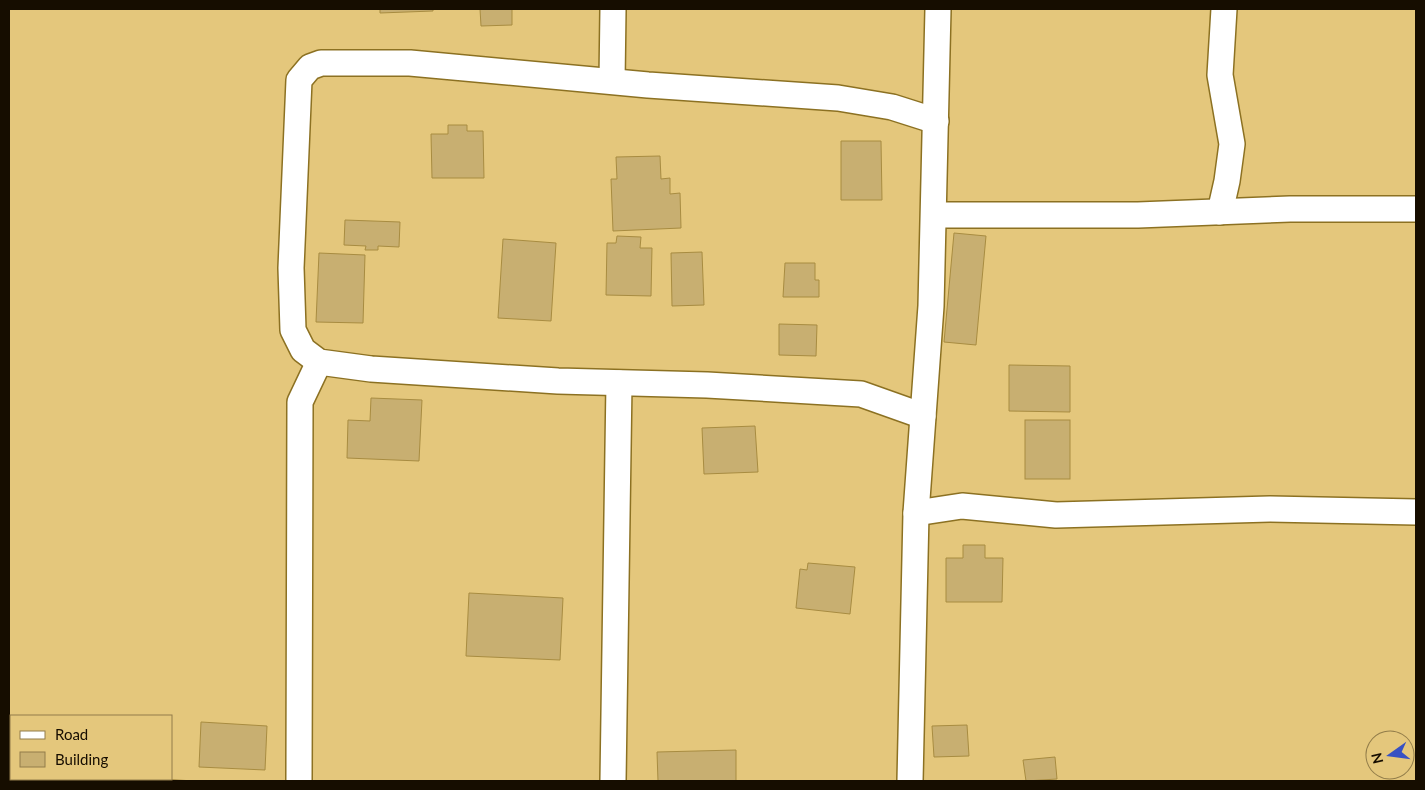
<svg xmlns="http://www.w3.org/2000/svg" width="1425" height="790" font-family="Lato,sans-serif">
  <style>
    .building { fill: #c8af71; stroke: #a88c41 }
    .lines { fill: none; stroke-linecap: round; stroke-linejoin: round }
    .minor-casing { stroke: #8c7122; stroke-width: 28 }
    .minor { stroke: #fff; stroke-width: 25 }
  </style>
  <rect width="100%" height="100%" fill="#e4c77c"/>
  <g class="building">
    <path d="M 380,9 L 433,9 L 433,11 L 380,13 Z"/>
    <path d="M 480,9 L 512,9 L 512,25 L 481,26 Z"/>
    <path d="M 448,125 L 467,125 L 467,131 L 483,131 L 484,178 L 432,178 L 431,134 L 448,134 Z"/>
    <path d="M 841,141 L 881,141 L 882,200 L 841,200 Z"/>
    <path d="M 660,156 L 661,179 L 670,178 L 670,194 L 680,193 L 681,228 L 613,231 L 611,179 L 617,179 L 616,157 Z"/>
    <path d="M 345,220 L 400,222 L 399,247 L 378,246 L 378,250 L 365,250 L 366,246 L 344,245 Z"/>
    <path d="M 954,233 L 986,236 L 976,345 L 944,342 Z"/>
    <path d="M 617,236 L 641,237 L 640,248 L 652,248 L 651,296 L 606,295 L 607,243 L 616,243 Z"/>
    <path d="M 503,239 L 556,243 L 551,321 L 498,318 Z"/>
    <path d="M 702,252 L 704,305 L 672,306 L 671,253 Z"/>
    <path d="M 319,253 L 365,255 L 363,323 L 316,322 Z"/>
    <path d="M 785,263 L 815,263 L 815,280 L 819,280 L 819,297 L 783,297 Z"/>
    <path d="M 779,324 L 817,325 L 816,356 L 779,355 Z"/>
    <path d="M 1009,365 L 1070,366 L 1070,412 L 1009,411 Z"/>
    <path d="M 371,398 L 422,400 L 419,461 L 347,458 L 348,420 L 370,421 Z"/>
    <rect x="1025" y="420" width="45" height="59"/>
    <path d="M 755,426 L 758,472 L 704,474 L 702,428 Z"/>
    <path d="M 963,545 L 985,545 L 985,558 L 1003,558 L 1002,602 L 946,602 L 946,558 L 963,558 Z"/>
    <path d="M 808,563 L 855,567 L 850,614 L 796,608 L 800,569 L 807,570 Z"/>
    <path d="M 469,593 L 563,598 L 560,660 L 466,656 Z"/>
    <path d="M 201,722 L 267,726 L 265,770 L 199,767 Z"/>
    <path d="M 967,725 L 969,756 L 934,757 L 932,726 Z"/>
    <path d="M 736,750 L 736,781 L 658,781 L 657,752 Z"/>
    <path d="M 1055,757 L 1057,779 L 1026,781 L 1023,760 Z"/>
    <path d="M 162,779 L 194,781 L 162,781 Z"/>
  </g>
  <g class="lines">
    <g class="minor-casing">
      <g id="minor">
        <path d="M 612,81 L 613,9"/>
        <path d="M 1220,212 L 1227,181 L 1232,144 L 1220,75 L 1224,9"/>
        <path d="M 934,215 L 1138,215 L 1290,209 L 1416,209"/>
        <path d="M 923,416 L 861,394 L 707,385 L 558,381 L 371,369 L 319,362 L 303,350 L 293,330 L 291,268 L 299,80 L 310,67 L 321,63 L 410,63 L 648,85 L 838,98 L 892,107 L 936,121"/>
        <path d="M 916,513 L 962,506 L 1056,515 L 1270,509 L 1416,512"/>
        <path d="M 299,781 L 300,402 L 319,362"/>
        <path d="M 613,781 L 619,383"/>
        <path d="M 910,781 L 916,513 L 931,306 L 938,9"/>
      </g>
    </g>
    <use href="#minor" class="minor"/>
  </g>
  <rect width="1425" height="790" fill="none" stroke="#160d00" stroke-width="20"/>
  <rect x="10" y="715" width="162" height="65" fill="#e4c77c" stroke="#927d4a"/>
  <rect x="20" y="731" width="25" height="8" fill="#ffffff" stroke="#927d4a"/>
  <text x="55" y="740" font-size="15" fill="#160d00">Road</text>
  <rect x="20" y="752" width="25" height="15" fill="#c8af71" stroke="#927d4a"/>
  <text x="55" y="765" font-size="15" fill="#160d00">Building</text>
  <g transform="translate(1390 755) rotate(256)"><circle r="24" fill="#e4c77c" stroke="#927d4a"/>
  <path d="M0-4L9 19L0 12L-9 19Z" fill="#3751c3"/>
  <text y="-8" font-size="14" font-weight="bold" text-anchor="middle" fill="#160d00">N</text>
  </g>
</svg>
